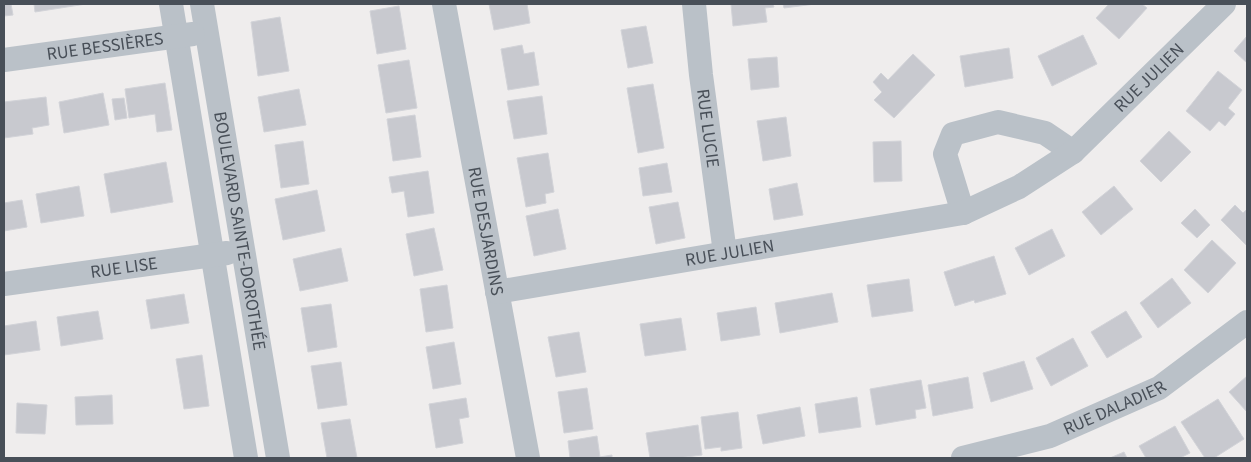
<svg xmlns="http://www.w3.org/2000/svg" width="1251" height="462" font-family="'Source Sans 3',sans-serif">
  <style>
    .building { fill: #c8c9cf; stroke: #d2d3d8 }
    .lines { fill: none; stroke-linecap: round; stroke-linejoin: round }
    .minor { stroke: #bac1c8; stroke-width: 24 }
    .labels { text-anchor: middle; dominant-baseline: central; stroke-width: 5; stroke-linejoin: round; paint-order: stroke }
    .street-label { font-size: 18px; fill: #484f58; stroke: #fff }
  </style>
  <rect width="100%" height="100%" fill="#efeded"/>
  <g class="building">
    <path d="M 4,4 L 11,4 L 13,15 L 4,16 Z"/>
    <path d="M 34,4 L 86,4 L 35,12 Z"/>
    <path d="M 489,4 L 527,4 L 530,23 L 494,30 Z"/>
    <path d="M 731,4 L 773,4 L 774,7 L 765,8 L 767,22 L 733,26 Z"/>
    <path d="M 783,4 L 815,4 L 784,8 Z"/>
    <path d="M 1109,4 L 1142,4 L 1147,8 L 1119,39 L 1096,18 Z"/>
    <path d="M 399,6 L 406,49 L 377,54 L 370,11 Z"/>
    <path d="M 280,17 L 289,71 L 258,76 L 251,22 Z"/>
    <path d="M 646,26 L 653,63 L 628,68 L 621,30 Z"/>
    <path d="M 1083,35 L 1097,64 L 1052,86 L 1038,56 Z"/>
    <path d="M 1247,36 L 1247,63 L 1234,51 Z"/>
    <path d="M 522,45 L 524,54 L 534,52 L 539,85 L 508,90 L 501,49 Z"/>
    <path d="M 1009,48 L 1013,78 L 965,87 L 960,56 Z"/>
    <path d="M 913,54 L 935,75 L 894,118 L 874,100 L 882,92 L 873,82 L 881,73 L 888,80 Z"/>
    <path d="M 777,57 L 779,87 L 751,90 L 748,59 Z"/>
    <path d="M 409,60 L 417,108 L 386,113 L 378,65 Z"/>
    <path d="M 1218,71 L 1242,90 L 1228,108 L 1235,114 L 1225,126 L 1219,121 L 1210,131 L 1186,111 Z"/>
    <path d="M 165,83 L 172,130 L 157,132 L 155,114 L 129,118 L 125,89 Z"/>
    <path d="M 653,84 L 664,148 L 638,153 L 627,88 Z"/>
    <path d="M 299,89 L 306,125 L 264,132 L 258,97 Z"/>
    <path d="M 103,93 L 109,125 L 64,133 L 59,102 Z"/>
    <path d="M 542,96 L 547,134 L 514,139 L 507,101 Z"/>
    <path d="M 46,97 L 49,125 L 32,128 L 33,134 L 4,138 L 4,102 Z"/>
    <path d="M 124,98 L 127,118 L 115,120 L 112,99 Z"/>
    <path d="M 415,115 L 421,157 L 393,161 L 387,119 Z"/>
    <path d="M 786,117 L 791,156 L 763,161 L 757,121 Z"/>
    <path d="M 1169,131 L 1191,152 L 1161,182 L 1140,161 Z"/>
    <path d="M 303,141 L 309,184 L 281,188 L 275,145 Z"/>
    <path d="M 901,141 L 902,181 L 874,182 L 873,142 Z"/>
    <path d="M 548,153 L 554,192 L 545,194 L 546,203 L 526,207 L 517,158 Z"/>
    <path d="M 166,162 L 173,202 L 111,213 L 104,174 Z"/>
    <path d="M 667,163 L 672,192 L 643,196 L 639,168 Z"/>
    <path d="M 428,171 L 434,213 L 408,217 L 404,191 L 392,193 L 389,177 Z"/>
    <path d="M 797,183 L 803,215 L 774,220 L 769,189 Z"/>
    <path d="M 79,186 L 84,216 L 41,223 L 36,194 Z"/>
    <path d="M 1114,186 L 1133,209 L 1101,235 L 1082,212 Z"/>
    <path d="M 317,190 L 325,231 L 283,240 L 275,199 Z"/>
    <path d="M 22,200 L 27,227 L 4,231 L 4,203 Z"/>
    <path d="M 678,202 L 685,238 L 656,244 L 649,207 Z"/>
    <path d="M 1235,205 L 1243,213 L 1247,209 L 1247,246 L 1221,220 Z"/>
    <path d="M 558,209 L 566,249 L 534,256 L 526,216 Z"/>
    <path d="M 1195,209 L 1210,225 L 1197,238 L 1181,223 Z"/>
    <path d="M 434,228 L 443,270 L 414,276 L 406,234 Z"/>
    <path d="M 1052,229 L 1065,256 L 1029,275 L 1015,248 Z"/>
    <path d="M 1212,240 L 1236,263 L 1208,293 L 1184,270 Z"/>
    <path d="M 341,248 L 348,281 L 300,291 L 293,259 Z"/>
    <path d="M 994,256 L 1006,294 L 975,303 L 974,300 L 955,306 L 944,272 Z"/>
    <path d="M 1172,278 L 1191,303 L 1158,328 L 1140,303 Z"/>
    <path d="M 909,279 L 913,311 L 872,317 L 867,285 Z"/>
    <path d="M 447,285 L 453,328 L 426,332 L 420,289 Z"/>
    <path d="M 832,293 L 838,322 L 780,333 L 775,303 Z"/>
    <path d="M 184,294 L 189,323 L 151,329 L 146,300 Z"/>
    <path d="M 331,304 L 337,347 L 308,352 L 301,308 Z"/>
    <path d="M 756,307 L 760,335 L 721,341 L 717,313 Z"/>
    <path d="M 98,311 L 103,339 L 61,346 L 57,317 Z"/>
    <path d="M 1126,311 L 1142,337 L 1107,358 L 1091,332 Z"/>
    <path d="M 681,318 L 686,350 L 645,356 L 640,324 Z"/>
    <path d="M 36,321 L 40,350 L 4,355 L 4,326 Z"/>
    <path d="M 579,332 L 586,372 L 556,377 L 548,337 Z"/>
    <path d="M 1073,338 L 1088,366 L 1051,386 L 1036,358 Z"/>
    <path d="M 454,342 L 461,384 L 433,389 L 426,347 Z"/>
    <path d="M 202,355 L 209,406 L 184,409 L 176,359 Z"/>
    <path d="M 1024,361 L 1033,389 L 991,402 L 983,373 Z"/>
    <path d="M 341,362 L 347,405 L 318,409 L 311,366 Z"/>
    <path d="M 1247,376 L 1247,412 L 1229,392 Z"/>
    <path d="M 968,377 L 973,408 L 933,416 L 928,385 Z"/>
    <path d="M 921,380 L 926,408 L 915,410 L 916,418 L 876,425 L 870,389 Z"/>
    <path d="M 587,388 L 593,429 L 564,433 L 558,392 Z"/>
    <path d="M 112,395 L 113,424 L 76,425 L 75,397 Z"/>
    <path d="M 857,397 L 861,427 L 819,433 L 815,404 Z"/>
    <path d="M 466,398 L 469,417 L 459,419 L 463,443 L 436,448 L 429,404 Z"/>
    <path d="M 1218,399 L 1244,439 L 1214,458 L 1205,458 L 1181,422 Z"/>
    <path d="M 17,403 L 47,405 L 45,434 L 16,433 Z"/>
    <path d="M 800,407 L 805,436 L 763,444 L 757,415 Z"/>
    <path d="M 738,412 L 742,448 L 721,451 L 721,447 L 705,449 L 701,417 Z"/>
    <path d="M 350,419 L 357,458 L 327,458 L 321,423 Z"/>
    <path d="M 698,425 L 702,455 L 678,458 L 650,458 L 646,433 Z"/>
    <path d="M 1175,426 L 1190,453 L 1180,458 L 1146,458 L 1139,446 Z"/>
    <path d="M 597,436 L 600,457 L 612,455 L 612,458 L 570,458 L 568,441 Z"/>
    <path d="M 1124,452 L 1127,458 L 1110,458 Z"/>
  </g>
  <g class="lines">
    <g class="minor">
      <path d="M 171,4 L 246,458"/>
      <path id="s1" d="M 202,4 L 278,458"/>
      <path id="s2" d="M 444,4 L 528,458"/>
      <path id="s3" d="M 694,4 L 701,75 L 725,253"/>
      <path id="s4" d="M 4,60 L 193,34"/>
      <path d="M 963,213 L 945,154 L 953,134 L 998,122 L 1045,133 L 1073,152"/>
      <path id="s5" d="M 4,284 L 227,253"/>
      <path id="s6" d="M 497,292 L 963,213 L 1019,187 L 1073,152 L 1224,4"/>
      <path id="s7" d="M 963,458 L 1050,436 L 1159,388 L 1247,322"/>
    </g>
  </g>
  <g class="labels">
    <g class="street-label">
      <text stroke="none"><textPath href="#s4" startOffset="102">RUE BESSIÈRES</textPath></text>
      <text stroke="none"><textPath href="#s6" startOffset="705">RUE JULIEN</textPath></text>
      <text stroke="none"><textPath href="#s3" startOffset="125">RUE LUCIE</textPath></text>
      <text stroke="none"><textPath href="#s1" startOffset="230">BOULEVARD SAINTE-DOROTHÉE</textPath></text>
      <text stroke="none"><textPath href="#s2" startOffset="231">RUE DESJARDINS</textPath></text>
      <text stroke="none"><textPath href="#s6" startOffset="236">RUE JULIEN</textPath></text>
      <text stroke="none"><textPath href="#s5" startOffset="121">RUE LISE</textPath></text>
      <text stroke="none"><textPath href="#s7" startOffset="160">RUE DALADIER</textPath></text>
    </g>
  </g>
  <rect width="1251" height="462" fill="none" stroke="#484f58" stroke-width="10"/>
</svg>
